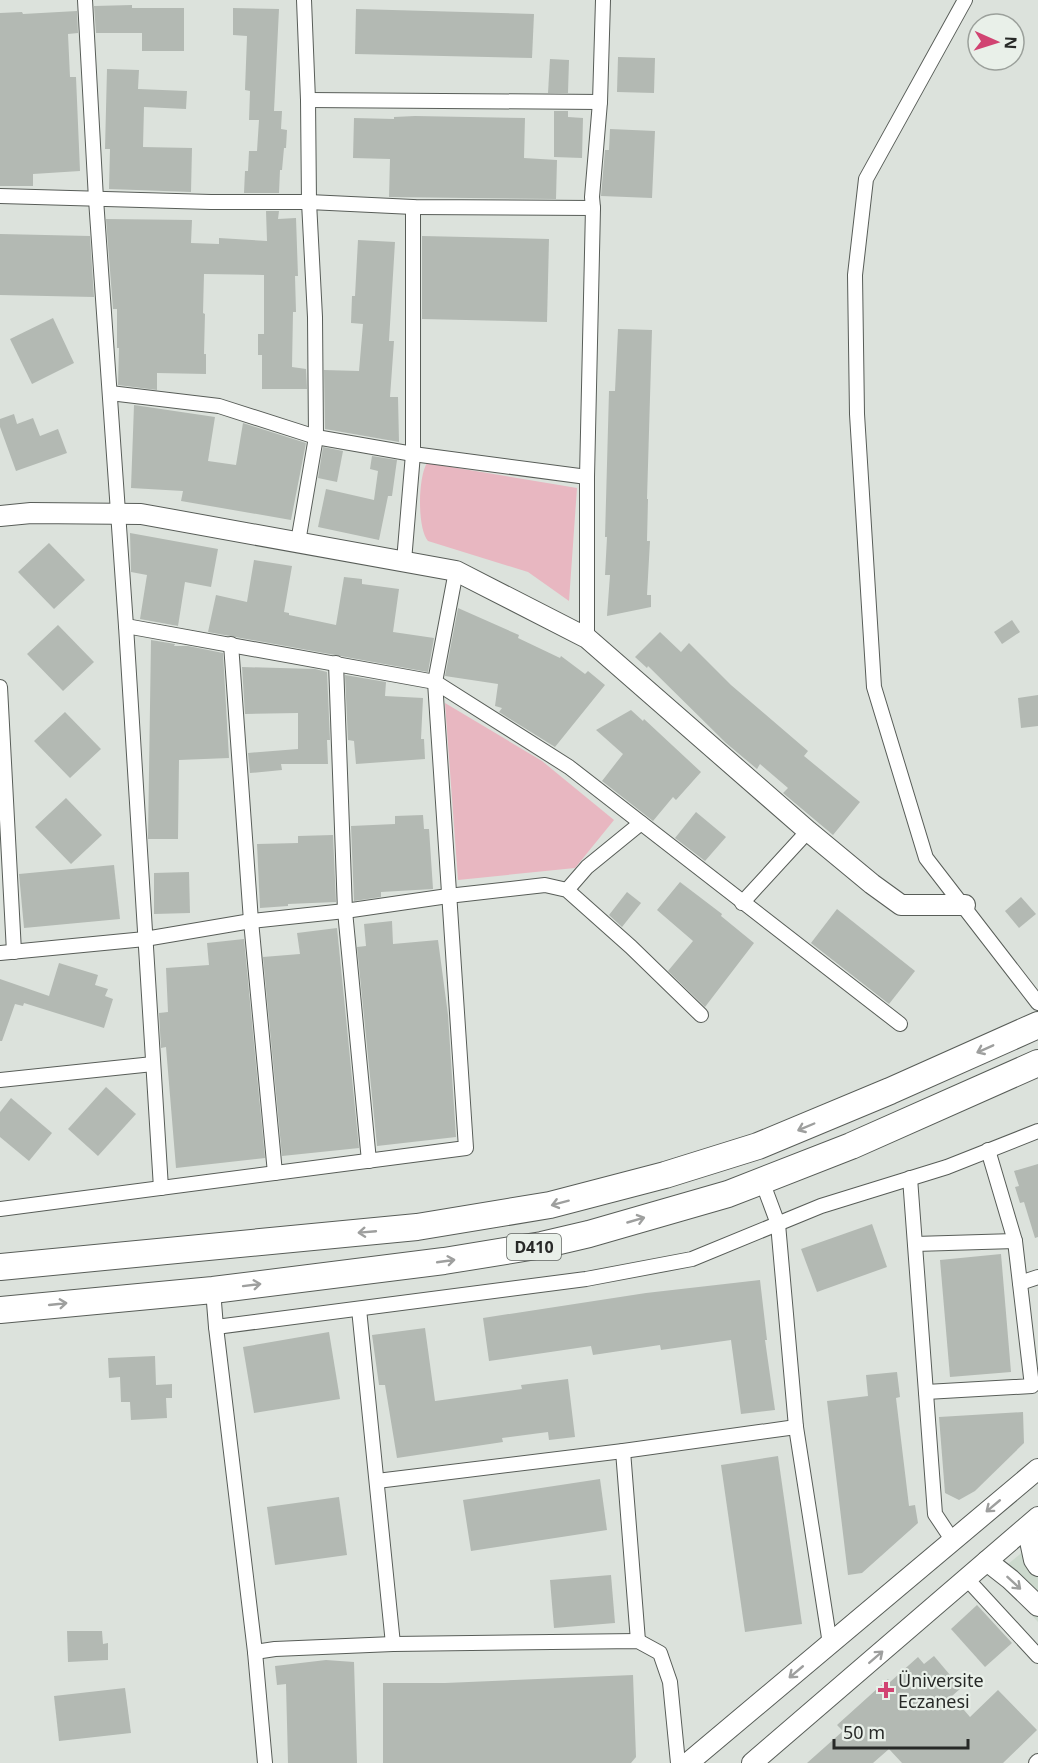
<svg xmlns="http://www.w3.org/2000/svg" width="1038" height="1763" font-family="'Noto Sans',sans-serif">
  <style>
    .built { fill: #ccd9cd }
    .green { fill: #e8b7c1 }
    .building { fill: #b3b9b3 }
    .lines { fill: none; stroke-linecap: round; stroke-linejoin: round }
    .street-casing { stroke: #585d58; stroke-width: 16 }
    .secondary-casing { stroke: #585d58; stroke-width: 22 }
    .highway-casing { stroke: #585d58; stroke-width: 28 }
    .street { stroke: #fff; stroke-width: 14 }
    .secondary { stroke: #fff; stroke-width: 20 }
    .highway { stroke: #fff; stroke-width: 26 }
    .oneway { stroke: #9e9f9e }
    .poi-dot { fill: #d14472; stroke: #e9f0e9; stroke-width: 2 }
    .labels { text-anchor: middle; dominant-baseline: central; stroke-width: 4.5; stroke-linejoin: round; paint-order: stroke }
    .shield { fill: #e9f0e9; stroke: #616561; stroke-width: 1.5 }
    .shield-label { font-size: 16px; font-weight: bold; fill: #272927 }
    .poi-label { font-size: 18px; fill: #272927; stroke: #e9f0e9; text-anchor: start }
  </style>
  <rect width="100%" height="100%" fill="#dce2dc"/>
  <path class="built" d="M 1038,1539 L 1038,1622 L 995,1575 Z"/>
  <g class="green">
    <path d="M 427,463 L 577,488 L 569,601 L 528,572 L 428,541 C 417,528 418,477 427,463 Z"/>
    <path d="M 445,703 L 542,761 L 614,820 L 575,868 L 458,880 Z"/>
  </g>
  <g class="building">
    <path d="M 132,5 L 132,8 L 184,8 L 184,51 L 142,51 L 142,33 L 96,33 L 94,6 Z"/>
    <path d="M 233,8 L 279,9 L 274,111 L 282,111 L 281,129 L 287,130 L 286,148 L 284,148 L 282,170 L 280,170 L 279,193 L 244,193 L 245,171 L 248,171 L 249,151 L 257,151 L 259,120 L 249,120 L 250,91 L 245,90 L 247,36 L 233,35 Z"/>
    <path d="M 356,9 L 534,14 L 532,58 L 355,54 Z"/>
    <path d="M 77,11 L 78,33 L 68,34 L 70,77 L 76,77 L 80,171 L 33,174 L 33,186 L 0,186 L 0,13 L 22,12 L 23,14 Z"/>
    <path d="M 618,57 L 655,58 L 654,93 L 617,92 Z"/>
    <path d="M 550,59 L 569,60 L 568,93 L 548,93 Z"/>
    <path d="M 107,69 L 139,70 L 138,89 L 187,91 L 186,109 L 144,107 L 143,147 L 192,148 L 191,192 L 109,189 L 110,149 L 105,149 Z"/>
    <path d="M 554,111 L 568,111 L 568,117 L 583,118 L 582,158 L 554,157 Z"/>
    <path d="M 415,116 L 525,118 L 524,158 L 557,160 L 556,199 L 389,197 L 390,159 L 353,158 L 354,118 L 394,119 L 394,117 Z"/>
    <path d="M 610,129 L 655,131 L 652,198 L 601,196 L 605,150 L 609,150 Z"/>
    <path d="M 266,211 L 279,211 L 278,219 L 296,218 L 298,276 L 295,276 L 296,312 L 293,312 L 292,367 L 306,369 L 307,389 L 262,389 L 262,355 L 258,355 L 258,334 L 264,334 L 264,275 L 204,274 L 203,313 L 205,314 L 204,354 L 206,354 L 206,374 L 157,373 L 157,390 L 118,385 L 119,348 L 117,348 L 117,309 L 113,309 L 106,219 L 192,220 L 191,243 L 219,244 L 219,238 L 267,241 Z"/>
    <path d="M 0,234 L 90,236 L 94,297 L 0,295 Z"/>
    <path d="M 422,236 L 549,239 L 547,322 L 422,319 Z"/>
    <path d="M 358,240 L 395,242 L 389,341 L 394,341 L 390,397 L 398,397 L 399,442 L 325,429 L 324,370 L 359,371 L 363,324 L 351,323 L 352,296 L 355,296 Z"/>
    <path d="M 53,318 L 74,363 L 32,384 L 10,339 Z"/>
    <path d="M 618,329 L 652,330 L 647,499 L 648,499 L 647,541 L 650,541 L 647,595 L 651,595 L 651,607 L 607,616 L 610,575 L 605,575 L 607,537 L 605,537 L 609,391 L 615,391 Z"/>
    <path d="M 134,405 L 215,417 L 208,461 L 236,465 L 243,423 L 306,443 L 291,520 L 181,501 L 183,491 L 131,488 Z"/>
    <path d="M 14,414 L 17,424 L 33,418 L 40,436 L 58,429 L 67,453 L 16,471 L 0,427 L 0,419 Z"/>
    <path d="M 323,447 L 343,451 L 337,482 L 318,478 Z"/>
    <path d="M 372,456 L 397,460 L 392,496 L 388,496 L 379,540 L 318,527 L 326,489 L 374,500 L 378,471 L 370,469 Z"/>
    <path d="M 130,533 L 218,549 L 211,587 L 185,582 L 178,626 L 140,619 L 147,575 L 131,572 Z"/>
    <path d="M 49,543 L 85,580 L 54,609 L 18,572 Z"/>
    <path d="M 254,560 L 292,566 L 284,612 L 289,613 L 289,615 L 336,625 L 344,577 L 362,579 L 362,584 L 399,589 L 393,632 L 434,638 L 428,672 L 208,632 L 216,595 L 247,602 Z"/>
    <path d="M 458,608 L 519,635 L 518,638 L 560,658 L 561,656 L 585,674 L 588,671 L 605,685 L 555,747 L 499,712 L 502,708 L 495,706 L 498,684 L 445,676 Z"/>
    <path d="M 1012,620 L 1020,632 L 1002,644 L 994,632 Z"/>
    <path d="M 58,625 L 94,662 L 63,691 L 27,654 Z"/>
    <path d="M 660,632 L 681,652 L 689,643 L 731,685 L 808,751 L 804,756 L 860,802 L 833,835 L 783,793 L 788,788 L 760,764 L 757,769 L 726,743 L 648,666 L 647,668 L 635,657 Z"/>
    <path d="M 151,640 L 175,644 L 174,646 L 188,646 L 223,653 L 229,758 L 179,760 L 178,839 L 148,839 Z"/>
    <path d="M 242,667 L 315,669 L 327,672 L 330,740 L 327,740 L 328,764 L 281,764 L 282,770 L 250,773 L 248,753 L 298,749 L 298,713 L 245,714 Z"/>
    <path d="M 345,675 L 386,682 L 385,696 L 423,698 L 421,739 L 424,739 L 425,759 L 356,764 L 354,741 L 348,740 Z"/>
    <path d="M 1038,695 L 1038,726 L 1021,728 L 1018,698 Z"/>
    <path d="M 631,710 L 643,721 L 644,719 L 701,772 L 676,800 L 673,797 L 653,821 L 602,781 L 623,754 L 596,730 Z"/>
    <path d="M 65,712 L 101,749 L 70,778 L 34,741 Z"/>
    <path d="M 66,798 L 102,835 L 71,864 L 35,827 Z"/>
    <path d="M 696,812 L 726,837 L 705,861 L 675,838 Z"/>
    <path d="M 423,815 L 424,829 L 429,829 L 433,889 L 381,892 L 381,897 L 354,901 L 351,826 L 395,824 L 395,816 Z"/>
    <path d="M 333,835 L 336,902 L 288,904 L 288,906 L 260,908 L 257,844 L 298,843 L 298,836 Z"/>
    <path d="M 114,865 L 120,919 L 24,928 L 19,874 Z"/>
    <path d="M 189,872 L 190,913 L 154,914 L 154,873 Z"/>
    <path d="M 680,882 L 722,914 L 721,916 L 754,943 L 705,1007 L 668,971 L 693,941 L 657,910 Z"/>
    <path d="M 627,892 L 641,903 L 622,927 L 609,915 Z"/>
    <path d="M 1021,897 L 1036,914 L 1019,928 L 1005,911 Z"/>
    <path d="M 837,909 L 915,971 L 889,1004 L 811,943 Z"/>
    <path d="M 392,921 L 393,944 L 438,940 L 448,1015 L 456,1137 L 377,1146 L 357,947 L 366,946 L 364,924 Z"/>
    <path d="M 337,928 L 359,1148 L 282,1156 L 263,957 L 300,954 L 297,933 Z"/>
    <path d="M 244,939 L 265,1158 L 176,1168 L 166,1047 L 161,1048 L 159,1013 L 168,1012 L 166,968 L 209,965 L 207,943 Z"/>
    <path d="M 59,963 L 98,975 L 95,985 L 108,989 L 105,996 L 113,999 L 104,1028 L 24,1003 L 23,1006 L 15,1004 L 2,1041 L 0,1041 L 0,979 L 49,996 Z"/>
    <path d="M 106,1087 L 136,1114 L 98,1156 L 68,1129 Z"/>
    <path d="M 11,1098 L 52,1133 L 29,1161 L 0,1137 L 0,1112 Z"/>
    <path d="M 1038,1164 L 1038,1237 L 1035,1238 L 1024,1202 L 1020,1203 L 1015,1187 L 1019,1186 L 1014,1171 Z"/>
    <path d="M 872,1224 L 887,1267 L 817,1292 L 801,1249 Z"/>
    <path d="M 1001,1254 L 1011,1372 L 950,1377 L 940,1260 Z"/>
    <path d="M 760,1280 L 767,1340 L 765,1340 L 775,1410 L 741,1414 L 731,1340 L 661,1350 L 660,1345 L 593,1355 L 591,1346 L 489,1361 L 483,1318 L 646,1293 Z"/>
    <path d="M 425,1328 L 435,1401 L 522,1389 L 521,1385 L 568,1379 L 575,1437 L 549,1440 L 548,1432 L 502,1438 L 503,1442 L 397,1458 L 385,1385 L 379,1385 L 372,1335 Z"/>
    <path d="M 329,1332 L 340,1399 L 254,1413 L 243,1347 Z"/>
    <path d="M 155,1356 L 156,1385 L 172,1384 L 172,1398 L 166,1398 L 167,1418 L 131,1420 L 130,1402 L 121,1402 L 120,1377 L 109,1378 L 108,1358 Z"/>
    <path d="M 897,1372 L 900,1397 L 896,1398 L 909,1506 L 915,1505 L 918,1523 L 862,1573 L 848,1575 L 827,1401 L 868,1396 L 866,1375 Z"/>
    <path d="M 1023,1412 L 1024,1443 L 975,1491 L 959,1500 L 945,1493 L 939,1417 Z"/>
    <path d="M 778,1456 L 802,1624 L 745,1632 L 721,1465 Z"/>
    <path d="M 600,1479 L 607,1530 L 471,1551 L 463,1500 Z"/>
    <path d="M 339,1497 L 347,1555 L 275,1565 L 267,1507 Z"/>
    <path d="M 611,1575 L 615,1623 L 554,1628 L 550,1580 Z"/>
    <path d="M 977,1605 L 1012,1643 L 985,1667 L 951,1629 Z"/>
    <path d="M 67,1631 L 102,1631 L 103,1644 L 108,1643 L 108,1660 L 68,1662 Z"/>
    <path d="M 934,1656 L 961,1688 L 952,1696 L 970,1717 L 998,1690 L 1037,1730 L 1003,1763 L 902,1763 L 889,1749 L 873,1763 L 807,1763 L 843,1731 L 837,1725 L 888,1679 L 890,1682 L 918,1657 L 924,1664 Z"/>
    <path d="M 326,1660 L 354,1662 L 357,1763 L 288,1763 L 286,1684 L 277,1685 L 275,1666 Z"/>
    <path d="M 633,1675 L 636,1757 L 631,1763 L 383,1763 L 383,1683 L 445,1683 Z"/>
    <path d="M 125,1688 L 131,1733 L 59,1741 L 54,1696 Z"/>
  </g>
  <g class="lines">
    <g class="street-casing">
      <g id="street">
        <path d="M 85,0 L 96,199 L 126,626 L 161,1188"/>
        <path d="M 965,0 L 866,179 L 855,275 L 857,414 L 874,687 L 926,858 L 1038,1003"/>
        <path d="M 308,100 L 600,102"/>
        <path d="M 0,196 L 211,202 L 309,202 L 413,207 L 593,208 L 587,477 L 587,638"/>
        <path d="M 593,208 L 592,197 L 600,102 L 603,0"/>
        <path d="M 110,393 L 219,406 L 316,437 L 413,454 L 587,477"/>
        <path d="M 298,542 L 316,437 L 315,317 L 309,202 L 308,100 L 304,0"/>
        <path d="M 404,561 L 413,454 L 413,207"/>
        <path d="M 126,626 L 435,682 L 569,767 L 900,1024"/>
        <path d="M 231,644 L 251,921 L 275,1173"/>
        <path d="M 336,663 L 345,911 L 369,1161"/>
        <path d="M 0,687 L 14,952"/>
        <path d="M 567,890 L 587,867 L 641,823"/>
        <path d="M 742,903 L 808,831"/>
        <path d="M 0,953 L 145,939 L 251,921 L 345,911 L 448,896 L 545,885 L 567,890 L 631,947 L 701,1015"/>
        <path d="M 0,1080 L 153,1064"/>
        <path d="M 910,1178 L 935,1514 L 953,1541"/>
        <path d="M 762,1181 L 778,1224 L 796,1427 L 830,1644"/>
        <path d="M 0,1209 L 466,1148 L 435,682 L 456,571"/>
        <path d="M 915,1244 L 1015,1241"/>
        <path d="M 1020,1283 L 1038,1277"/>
        <path d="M 213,1290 L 216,1327 L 255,1652 L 265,1763"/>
        <path d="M 359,1309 L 393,1644"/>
        <path d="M 216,1327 L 586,1279 L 692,1259 L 821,1206 L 947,1167 L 1038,1131"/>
        <path d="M 926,1392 L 1032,1386 L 1015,1241 L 988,1150"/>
        <path d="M 623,1451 L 638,1641"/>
        <path d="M 377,1481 L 623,1451 L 796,1427"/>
        <path d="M 967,1579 L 1038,1656"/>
        <path d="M 255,1652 L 275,1649 L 393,1644 L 638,1641 L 660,1653 L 670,1682 L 678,1763"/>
        <path d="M 1036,1763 L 1038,1761"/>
      </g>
    </g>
    <g class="secondary-casing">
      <g id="secondary">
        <path d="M 0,516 L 31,513 L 141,514 L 456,571 L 587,638 L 808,831 L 872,884 L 901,905 L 965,905"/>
        <path d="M 1027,1527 L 1034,1560 L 1038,1566"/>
        <path d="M 987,1561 L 1010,1579 L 1038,1606"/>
        <path d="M 688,1763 L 1038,1469"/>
        <path d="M 752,1763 L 1038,1517"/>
      </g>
    </g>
    <g class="highway-casing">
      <g id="highway">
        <path d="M 0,1267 L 417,1227 L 550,1205 L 665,1175 L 758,1146 L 890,1091 L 1038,1025"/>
        <path d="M 0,1310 L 213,1290 L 444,1261 L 542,1245 L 589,1234 L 728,1194 L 851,1146 L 1038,1063"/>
      </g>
    </g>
    <use href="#street" class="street"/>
    <use href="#secondary" class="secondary"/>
    <use href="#highway" class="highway"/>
  </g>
  <defs><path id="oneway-shaft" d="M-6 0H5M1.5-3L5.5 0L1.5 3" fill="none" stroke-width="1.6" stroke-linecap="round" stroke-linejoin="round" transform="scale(1.5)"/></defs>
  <g class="oneway">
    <use href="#oneway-shaft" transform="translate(985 1049) rotate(156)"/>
    <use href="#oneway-shaft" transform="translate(806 1127) rotate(157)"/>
    <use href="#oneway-shaft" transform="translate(560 1203) rotate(165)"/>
    <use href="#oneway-shaft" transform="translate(636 1220) rotate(-16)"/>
    <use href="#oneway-shaft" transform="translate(367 1232) rotate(175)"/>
    <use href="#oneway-shaft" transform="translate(446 1261) rotate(-8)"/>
    <use href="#oneway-shaft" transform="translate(252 1285) rotate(-7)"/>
    <use href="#oneway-shaft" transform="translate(58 1304) rotate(-6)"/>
    <use href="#oneway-shaft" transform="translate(993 1506) rotate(140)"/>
    <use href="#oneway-shaft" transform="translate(1014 1583) rotate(43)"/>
    <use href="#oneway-shaft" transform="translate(876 1657) rotate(-41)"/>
    <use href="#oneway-shaft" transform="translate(796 1672) rotate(140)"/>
  </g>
  <path class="poi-dot" d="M883 1681h6v6h6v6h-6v6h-6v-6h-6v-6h6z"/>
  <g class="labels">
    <rect class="shield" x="507" y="1234" width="54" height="26" rx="4.5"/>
    <g class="shield-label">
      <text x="534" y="1247">D410</text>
    </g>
    <g class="poi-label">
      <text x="898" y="1680">Üniversite<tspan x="898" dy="21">Eczanesi</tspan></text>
    </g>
  </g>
  <g transform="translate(996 42) rotate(93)"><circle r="28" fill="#e9f0e9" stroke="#9ba09b" stroke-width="1.5"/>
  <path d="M0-4.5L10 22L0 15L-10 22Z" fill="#d14472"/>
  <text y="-9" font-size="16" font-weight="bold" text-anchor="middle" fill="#272927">N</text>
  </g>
  <path d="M834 1739v9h134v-9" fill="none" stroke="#272927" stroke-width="3"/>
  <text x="843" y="1739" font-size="18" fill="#272927" stroke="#e9f0e9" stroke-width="4.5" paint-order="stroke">50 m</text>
</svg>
